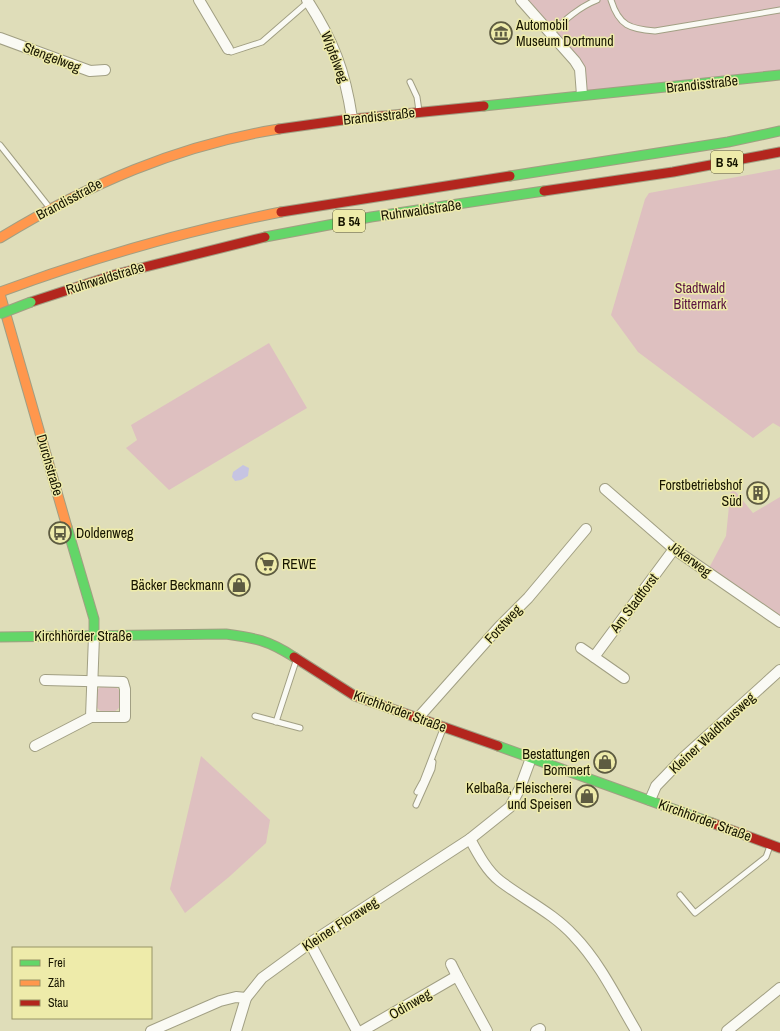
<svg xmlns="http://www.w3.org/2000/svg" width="780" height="1031" font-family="'Archivo Narrow',sans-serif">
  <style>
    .green { fill: #dec0c0 }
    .water { fill: #c6c4e2 }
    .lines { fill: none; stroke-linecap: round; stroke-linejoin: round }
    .lane-casing { stroke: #a19f83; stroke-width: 7 }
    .street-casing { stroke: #a19f83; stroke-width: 12 }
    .fast-casing { stroke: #a19f83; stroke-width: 11 }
    .slow-casing { stroke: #a19f83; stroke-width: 11 }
    .jam-casing { stroke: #a19f83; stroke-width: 11 }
    .lane { stroke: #fafaf4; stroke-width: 5 }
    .street { stroke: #fafaf4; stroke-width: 10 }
    .fast { stroke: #63d668; stroke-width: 9 }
    .slow { stroke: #ff974d; stroke-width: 9 }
    .jam { stroke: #b3261e; stroke-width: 9 }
    .fast-bridge-casing { stroke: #a19f83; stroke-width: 11; stroke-linecap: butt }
    .fast-bridge { stroke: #63d668; stroke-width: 9 }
    .labels { text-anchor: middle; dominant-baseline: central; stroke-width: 3; stroke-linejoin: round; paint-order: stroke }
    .shield { fill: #eeebaa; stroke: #585533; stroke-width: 1 }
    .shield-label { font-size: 13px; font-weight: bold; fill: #171500 }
    .poi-label { font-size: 14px; fill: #171500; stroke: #eeebaa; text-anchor: end }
    .street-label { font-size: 14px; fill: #171500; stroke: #eeebaa }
    .park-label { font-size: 14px; fill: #5a1441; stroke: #eeebaa }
  </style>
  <rect width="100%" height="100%" fill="#dfddb9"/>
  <g class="green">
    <path d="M 521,0 L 780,0 L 780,75 L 582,95 L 580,69 Z"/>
    <path d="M 780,169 L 780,427 L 773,423 L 753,438 L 638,352 L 611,315 L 645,199 L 649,193 Z"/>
    <path d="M 269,343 L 307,408 L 169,490 L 126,448 L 137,440 L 131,425 Z"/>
    <path d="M 731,486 L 753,513 L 780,497 L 780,615 L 709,568 L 726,536 Z"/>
    <circle cx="108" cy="699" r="14"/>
    <path d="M 201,756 L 270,820 L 266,843 L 229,877 L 185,913 L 170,889 Z"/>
  </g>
  <path class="water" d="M 243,465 L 249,468 L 248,476 L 241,480 L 235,481 L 232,477 L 233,472 Z"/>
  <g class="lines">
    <g class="lane-casing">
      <g id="lane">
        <path d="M 611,0 C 619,26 630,29 655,31 L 780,10"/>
        <path d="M 551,33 C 565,20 579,7 597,0"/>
        <path d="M 228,49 L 231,52 L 262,42 L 308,2"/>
        <path d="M 410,82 L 417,97 L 419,111"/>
        <path d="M 0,145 L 49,207"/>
        <path d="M 255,716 L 300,728"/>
        <path d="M 276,722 L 296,661"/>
        <path d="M 417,792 L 423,781 L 443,729"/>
        <path d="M 416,805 L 432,769 L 433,762"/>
        <path d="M 680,895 L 695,913 L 766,857 L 770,846"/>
      </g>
    </g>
    <g class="street-casing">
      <g id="street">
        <path d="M 199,0 L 228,49"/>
        <path d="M 307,0 C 333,40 345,71 352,118"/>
        <path d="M 521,0 L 575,61 L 580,69 L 582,95"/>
        <path d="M 0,38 L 90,71 L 105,70"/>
        <path d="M 605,489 L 674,549 L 780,622"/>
        <path d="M 581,648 L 594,657"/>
        <path d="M 624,678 L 594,657 L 674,549"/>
        <path d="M 45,680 L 123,682 L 125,689 L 125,717 L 91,717"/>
        <path d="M 418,718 L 499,627 L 528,598 L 586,529"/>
        <path d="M 35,746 L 91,717 L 94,636"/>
        <path d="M 650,800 L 656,786 L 683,758 L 780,670"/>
        <path d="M 470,839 C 478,854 487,871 500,881 C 525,900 553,913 574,936 C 600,963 617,999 636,1031"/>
        <path d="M 310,943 L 357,1031"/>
        <path d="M 451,964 L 457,976"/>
        <path d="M 151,1031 L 220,1001 L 236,997 L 246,998"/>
        <path d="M 236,1031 L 246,998 L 262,978 L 310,943 L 470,839 L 510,807 L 520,788 L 531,758"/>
        <path d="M 362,1031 L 457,976 L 487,1031"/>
        <path d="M 536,1031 L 540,1029"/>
        <path d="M 727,1031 L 780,988"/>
      </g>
    </g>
    <g class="fast-casing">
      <g id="fast">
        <path d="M 484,106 L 780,75"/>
        <path d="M 510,176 L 728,142 L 780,131"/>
        <path d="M 265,237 L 371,217 L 544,191"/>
        <path d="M 67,527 L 94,619 L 94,636"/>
        <path d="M 0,637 L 226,634 C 255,638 268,640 294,657"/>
        <path d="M 498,746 L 712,823"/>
      </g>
    </g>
    <g class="slow-casing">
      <g id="slow">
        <path d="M 0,238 C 87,185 178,145 279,129"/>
        <path d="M 0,292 C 92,258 185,231 281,212"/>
        <path d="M 0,294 L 67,527"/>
      </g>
    </g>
    <g class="jam-casing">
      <g id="jam">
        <path d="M 279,129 L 343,120 L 484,106"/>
        <path d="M 544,191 L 673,172 L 780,152"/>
        <path d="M 281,212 L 510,176"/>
        <path d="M 31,302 L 117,274 L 265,237"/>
        <path d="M 294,657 L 355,696 L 498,746"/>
        <path d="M 712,823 L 780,848"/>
      </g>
    </g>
    <use href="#lane" class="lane"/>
    <use href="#street" class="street"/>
    <use href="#fast" class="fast"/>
    <use href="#slow" class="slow"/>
    <use href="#jam" class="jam"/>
    <g class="fast-bridge-casing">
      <path id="fast-bridge" d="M 0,314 L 31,302"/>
    </g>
    <use href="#fast-bridge" class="fast-bridge"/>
  </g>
  <defs>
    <g id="museum-ring" transform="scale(1.15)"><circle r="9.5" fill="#eeebaa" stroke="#5d5b41" stroke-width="1.5"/><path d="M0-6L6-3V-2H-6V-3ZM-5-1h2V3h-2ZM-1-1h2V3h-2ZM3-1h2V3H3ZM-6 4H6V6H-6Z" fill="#5d5b41"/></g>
    <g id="building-ring" transform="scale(1.15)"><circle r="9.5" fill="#eeebaa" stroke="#5d5b41" stroke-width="1.5"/><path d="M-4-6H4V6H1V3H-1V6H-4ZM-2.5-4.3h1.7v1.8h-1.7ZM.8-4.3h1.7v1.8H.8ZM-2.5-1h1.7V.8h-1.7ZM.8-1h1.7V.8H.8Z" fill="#5d5b41"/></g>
    <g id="bus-ring" transform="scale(1.15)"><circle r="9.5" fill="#eeebaa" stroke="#5d5b41" stroke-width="1.5"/><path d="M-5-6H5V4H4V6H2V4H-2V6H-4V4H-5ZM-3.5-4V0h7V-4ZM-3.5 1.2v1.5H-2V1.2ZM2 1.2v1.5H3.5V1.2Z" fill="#5d5b41"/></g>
    <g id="supermarket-ring" transform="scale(1.15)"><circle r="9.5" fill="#eeebaa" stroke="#5d5b41" stroke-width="1.5"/><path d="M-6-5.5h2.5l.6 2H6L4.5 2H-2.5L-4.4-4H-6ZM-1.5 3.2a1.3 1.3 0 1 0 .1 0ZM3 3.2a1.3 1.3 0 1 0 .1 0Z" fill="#5d5b41"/></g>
    <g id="shop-ring" transform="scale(1.15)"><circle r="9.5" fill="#eeebaa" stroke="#5d5b41" stroke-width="1.5"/><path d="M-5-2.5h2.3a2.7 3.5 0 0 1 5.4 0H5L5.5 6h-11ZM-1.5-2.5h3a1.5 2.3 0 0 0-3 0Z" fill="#5d5b41"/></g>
  </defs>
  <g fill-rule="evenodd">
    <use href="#museum-ring" x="501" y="33"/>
    <use href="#building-ring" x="758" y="493"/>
    <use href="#bus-ring" x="60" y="533"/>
    <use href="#supermarket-ring" x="267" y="564"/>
    <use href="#shop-ring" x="239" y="585"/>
    <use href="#shop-ring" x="605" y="762"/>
    <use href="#shop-ring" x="587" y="796"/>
  </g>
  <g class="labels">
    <g class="shield">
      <rect x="711" y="151" width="32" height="22" rx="3"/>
      <rect x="333" y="210" width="32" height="22" rx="3"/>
    </g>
    <g class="shield-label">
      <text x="727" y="162">B 54</text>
      <text x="349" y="221">B 54</text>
    </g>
    <g class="poi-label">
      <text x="516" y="25" text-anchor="start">Automobil<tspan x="516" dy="16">Museum Dortmund</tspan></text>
      <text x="742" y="485">Forstbetriebshof<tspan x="742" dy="16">Süd</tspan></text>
      <text x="76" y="533" text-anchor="start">Doldenweg</text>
      <text x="282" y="564" text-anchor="start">REWE</text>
      <text x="224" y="585">Bäcker Beckmann</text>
      <text x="590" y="754">Bestattungen<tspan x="590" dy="16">Bommert</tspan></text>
      <text x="572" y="788">Kelbaßa, Fleischerei<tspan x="572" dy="16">und Speisen</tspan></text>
    </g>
    <g class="street-label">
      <text transform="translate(52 57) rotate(21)">Stengelweg</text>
      <text transform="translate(335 57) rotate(69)">Wipfelweg</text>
      <text transform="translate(702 84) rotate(-6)">Brandisstraße</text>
      <text transform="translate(379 116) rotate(-6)">Brandisstraße</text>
      <text transform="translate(69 199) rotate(-28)">Brandisstraße</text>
      <text transform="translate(421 210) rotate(-8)">Ruhrwaldstraße</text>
      <text transform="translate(105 278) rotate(-17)">Ruhrwaldstraße</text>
      <text transform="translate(50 465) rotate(74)">Durchstraße</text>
      <text transform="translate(690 559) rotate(36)">Jökerweg</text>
      <text transform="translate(634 603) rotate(-53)">Am Stadtforst</text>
      <text transform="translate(503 624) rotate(-47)">Forstweg</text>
      <text x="83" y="636">Kirchhörder Straße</text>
      <text transform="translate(400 711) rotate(20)">Kirchhörder Straße</text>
      <text transform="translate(712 733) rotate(-43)">Kleiner Waldhausweg</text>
      <text transform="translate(705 820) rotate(20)">Kirchhörder Straße</text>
      <text transform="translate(340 924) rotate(-33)">Kleiner Floraweg</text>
      <text transform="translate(410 1004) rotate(-30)">Odinweg</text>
    </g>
    <g class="park-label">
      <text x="700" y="288">Stadtwald<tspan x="700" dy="16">Bittermark</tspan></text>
    </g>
  </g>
  <rect x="12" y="947" width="140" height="72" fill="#eeebaa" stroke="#989566"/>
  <rect x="20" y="960" width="20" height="6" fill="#63d668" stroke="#989566"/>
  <text x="48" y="967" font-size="12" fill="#171500">Frei</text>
  <rect x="20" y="980" width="20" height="6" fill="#ff974d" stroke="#989566"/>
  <text x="48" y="987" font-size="12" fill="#171500">Zäh</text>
  <rect x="20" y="1000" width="20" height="6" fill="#b3261e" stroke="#989566"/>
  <text x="48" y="1007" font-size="12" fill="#171500">Stau</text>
</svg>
